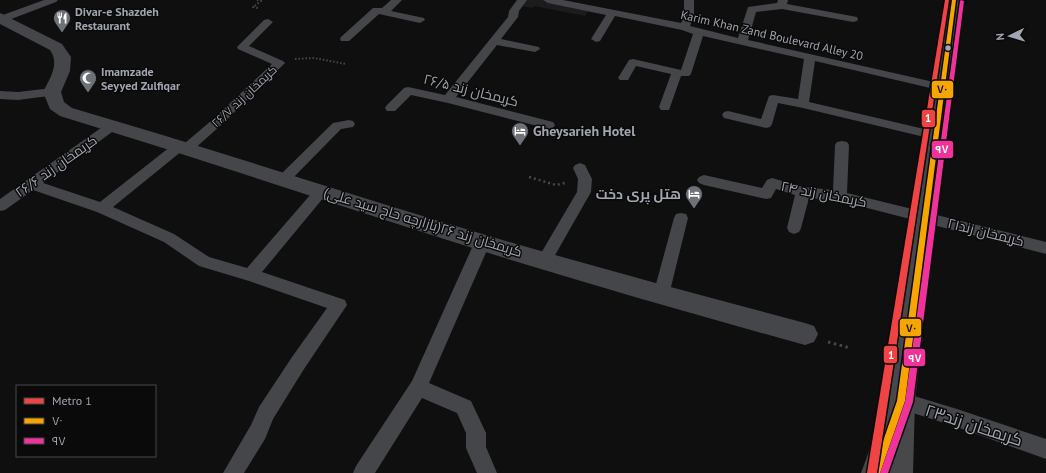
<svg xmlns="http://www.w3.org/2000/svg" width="1046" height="473" font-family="'PT Sans',Cairo,sans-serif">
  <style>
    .built { fill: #1c1c1e }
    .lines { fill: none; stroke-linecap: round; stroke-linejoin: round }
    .path-far2 { stroke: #47484b; stroke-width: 2; stroke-dasharray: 1.5 2; stroke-linecap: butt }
    .path-far1 { stroke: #47484b; stroke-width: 2.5; stroke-dasharray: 2 3; stroke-linecap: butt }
    .path { stroke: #47484b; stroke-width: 3; stroke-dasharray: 2.5 3.5; stroke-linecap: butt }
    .service { fill: #45464a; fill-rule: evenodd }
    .minor { fill: #45464a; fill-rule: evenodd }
    .primary { fill: #48484b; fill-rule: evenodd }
    .bus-1-casing { stroke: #0a0a0b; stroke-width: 3 }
    .bus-2-casing { stroke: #0a0a0b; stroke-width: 3 }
    .bus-1 { fill: #f7a600; fill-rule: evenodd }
    .bus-2 { fill: #ef339a; fill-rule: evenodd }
    .metro-1-casing { stroke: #0a0a0b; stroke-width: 3 }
    .metro-1 { fill: #f04343; fill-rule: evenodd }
    .bus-dot { fill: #a2a6b0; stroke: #0a0a0b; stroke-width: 1.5 }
    .labels { text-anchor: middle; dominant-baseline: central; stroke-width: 3; stroke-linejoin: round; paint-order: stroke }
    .far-poi-label { font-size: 12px; font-weight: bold; fill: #a2a6b0; stroke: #0a0a0b; text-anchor: start }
    .far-street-label { font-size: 12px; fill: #a2a6b0; stroke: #0a0a0b }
    .street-label { font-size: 14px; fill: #a2a6b0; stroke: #0a0a0b }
    .poi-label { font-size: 14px; font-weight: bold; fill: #a2a6b0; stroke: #0a0a0b; text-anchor: start }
    .near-street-label { font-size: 17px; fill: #a2a6b0; stroke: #0a0a0b }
    .line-badge { stroke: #0a0a0b; stroke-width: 1.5 }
    .badge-label { font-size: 11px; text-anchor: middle; font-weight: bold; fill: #fff }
    .pale-badge-label { font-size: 11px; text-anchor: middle; font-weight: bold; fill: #111 }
  </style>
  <rect width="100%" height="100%" fill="#0f0f10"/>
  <path class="built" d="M 524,0 L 559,0 L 591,6 L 585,16 L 534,6 L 532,8 L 521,6 Z"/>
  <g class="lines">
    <g class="path-far2">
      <path d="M 257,0 L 261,1 L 253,7 L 258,8"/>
      <path d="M 295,59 L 314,58 L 346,64"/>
    </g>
    <path class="path-far1" d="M 529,177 L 556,185 L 565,183"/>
    <path class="path" d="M 828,342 L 850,348"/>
    <g class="service">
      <path d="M 44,0 L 58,0 L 56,2 L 6,21 L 0,22 L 0,16 Z"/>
      <path d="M 391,0 L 402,0 L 391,11 L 424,18 L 425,20 L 420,23 L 379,14 L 349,41 L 341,41 L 340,39 L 341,37 L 373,8 L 382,8 Z"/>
      <path d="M 517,0 L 527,0 L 519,11 L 518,17 L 501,39 L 539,47 L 540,49 L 535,52 L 497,45 L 456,97 L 553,122 L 555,125 L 553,128 L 549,129 L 448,103 L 411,95 L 395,111 L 387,111 L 385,108 L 387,105 L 404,88 L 408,87 L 445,95 L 508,17 L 509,11 Z"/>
      <path d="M 543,0 L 563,0 L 681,23 L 684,16 L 684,0 L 694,0 L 694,16 L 690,26 L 738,38 L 748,7 L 777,3 L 778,0 L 788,0 L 787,4 L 857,17 L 858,19 L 857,21 L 853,22 L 782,9 L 756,12 L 748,40 L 947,85 L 949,87 L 947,89 L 943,91 L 815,61 L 809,102 L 937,132 L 942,133 L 943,136 L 942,139 L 937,140 L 803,108 L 778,103 L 772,124 L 770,127 L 766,128 L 724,118 L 722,115 L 724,112 L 728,111 L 761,119 L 769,96 L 773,95 L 798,99 L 804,59 L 703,36 L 691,74 L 689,76 L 681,76 L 669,110 L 661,110 L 659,107 L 671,74 L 636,66 L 628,80 L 620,80 L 618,78 L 629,60 L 633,59 L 681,70 L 693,34 L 682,30 L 615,16 L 600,41 L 596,42 L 591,39 L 606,15 L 548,3 Z"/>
      <path d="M 268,19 L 273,22 L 249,46 L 283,61 L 285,63 L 283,65 L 220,126 L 192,151 L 187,152 L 182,151 L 113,207 L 174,234 L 209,257 L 247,268 L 317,187 L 322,186 L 327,187 L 329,191 L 262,272 L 345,300 L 347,305 L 304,369 L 273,419 L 265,439 L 244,473 L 223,473 L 251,425 L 259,407 L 292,357 L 327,308 L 249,281 L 199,266 L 164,242 L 97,212 L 33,190 L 5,210 L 0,211 L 0,199 L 108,123 L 116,123 L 118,126 L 116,129 L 43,183 L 100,202 L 175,143 L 180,142 L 185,143 L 212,120 L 272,64 L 238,49 L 237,47 L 264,20 Z"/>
      <path d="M 52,88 L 56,89 L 58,92 L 56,95 L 18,100 L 0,99 L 0,91 L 18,92 Z"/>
      <path d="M 349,120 L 353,121 L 355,124 L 353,127 L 341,129 L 289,182 L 284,184 L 279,182 L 277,179 L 279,176 L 333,123 Z"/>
      <path d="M 842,141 L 847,142 L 849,145 L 847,193 L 1046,242 L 1046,254 L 840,201 L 809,198 L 801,228 L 799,232 L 794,234 L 789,232 L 787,228 L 795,195 L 776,189 L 771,198 L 766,199 L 704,185 L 699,183 L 697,180 L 699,177 L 704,175 L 762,188 L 767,180 L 772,178 L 803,187 L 833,190 L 835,145 L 837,142 Z"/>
      <path d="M 580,163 L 585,165 L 592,179 L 591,192 L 550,264 L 545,266 L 540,264 L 537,260 L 577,192 L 578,179 L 573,168 L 575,165 Z"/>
      <path d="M 681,213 L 686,214 L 688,218 L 669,295 L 667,300 L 661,302 L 655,300 L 653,295 L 674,218 L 676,214 Z"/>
      <path d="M 483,235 L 488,237 L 491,241 L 429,383 L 471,401 L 486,433 L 486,447 L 497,473 L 477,473 L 466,448 L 466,433 L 457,413 L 422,398 L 375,473 L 353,473 L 356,466 L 412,381 L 475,241 L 478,237 Z"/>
      <path d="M 901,392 L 957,409 L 1046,439 L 1046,459 L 957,427 L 894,407 L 892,401 L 894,395 Z"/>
    </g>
    <path class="minor" d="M 0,13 L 62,44 L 71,57 L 70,71 L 61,92 L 64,102 L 72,108 C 220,151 365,200 513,243 C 610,271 707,297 805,323 L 814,326 L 818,334 L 814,342 L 805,345 C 707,318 609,290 511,260 C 360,213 211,162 60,116 L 50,109 L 43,92 C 50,78 60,64 50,50 L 0,24 Z"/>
    <path class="primary" d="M 947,0 L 961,0 L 915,401 L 913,473 L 861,473 L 883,413 L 887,412 Z"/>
    <g class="bus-1-casing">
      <path id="bus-1" d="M 952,0 L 956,0 L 905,401 L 880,473 L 872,473 L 897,401 Z"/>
    </g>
    <g class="bus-2-casing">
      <path id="bus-2" d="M 961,0 L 964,1 L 913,402 L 888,473 L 880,473 L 905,402 L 960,1 Z"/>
    </g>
    <use href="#bus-1" class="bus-1"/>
    <use href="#bus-2" class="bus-2"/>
    <g class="metro-1-casing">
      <path id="metro-1" d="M 945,0 L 949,0 L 877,473 L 867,473 Z"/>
    </g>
    <use href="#metro-1" class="metro-1"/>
  </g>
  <defs>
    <g id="restaurant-pin" transform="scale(0.9)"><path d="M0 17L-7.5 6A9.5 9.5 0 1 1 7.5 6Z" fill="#6f7178" stroke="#0a0a0b"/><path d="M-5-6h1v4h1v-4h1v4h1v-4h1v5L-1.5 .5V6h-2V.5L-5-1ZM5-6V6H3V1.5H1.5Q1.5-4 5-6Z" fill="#fff"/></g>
    <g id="mosque-pin" transform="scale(0.9)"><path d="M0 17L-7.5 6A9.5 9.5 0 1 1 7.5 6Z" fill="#6f7178" stroke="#0a0a0b"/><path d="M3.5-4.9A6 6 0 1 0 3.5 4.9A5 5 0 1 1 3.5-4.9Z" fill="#fff"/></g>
    <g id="hotel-pin" transform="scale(0.9)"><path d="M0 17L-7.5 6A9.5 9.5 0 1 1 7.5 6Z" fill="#6f7178" stroke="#0a0a0b"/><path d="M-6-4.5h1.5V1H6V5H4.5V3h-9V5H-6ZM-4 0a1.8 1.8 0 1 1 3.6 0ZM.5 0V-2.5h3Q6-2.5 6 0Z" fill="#fff"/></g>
  </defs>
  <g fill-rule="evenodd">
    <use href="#restaurant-pin" x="62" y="18"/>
    <use href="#mosque-pin" x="88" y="78"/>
    <use href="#hotel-pin" x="520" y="131"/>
    <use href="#hotel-pin" x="694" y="194"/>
  </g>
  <circle class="bus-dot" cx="948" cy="48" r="3.5"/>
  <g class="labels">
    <g class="far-poi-label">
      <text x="75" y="11">Divar-e Shazdeh<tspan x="75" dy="14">Restaurant</tspan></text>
      <text x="101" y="71">Imamzade<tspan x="101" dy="14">Seyyed Zulfiqar</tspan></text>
    </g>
    <g class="far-street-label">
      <text transform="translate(772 35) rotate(13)">Karim Khan Zand Boulevard Alley 20</text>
      <text transform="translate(244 96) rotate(-43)">کریمخان زند ۲۶/۷</text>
    </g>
    <g class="street-label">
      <text transform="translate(471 90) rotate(14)">کریمخان زند ۲۶/۵</text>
      <text transform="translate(56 166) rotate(-35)">کریمخان زند ۲۶/۶</text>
      <text transform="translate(824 194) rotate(11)">کریمخان زند ۲۴</text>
      <text transform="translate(423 222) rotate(17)">کریمخان زند ۲۶(بازارچه حاج سید علی)</text>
      <text transform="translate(986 232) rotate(14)">کریمخان زند۲۱</text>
    </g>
    <g class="poi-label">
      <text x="533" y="131">Gheysarieh Hotel</text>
      <text x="681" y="194" text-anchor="end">هتل پری دخت</text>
    </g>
    <g class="near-street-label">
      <text transform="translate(974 425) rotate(18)">کریمخان زند۲۳</text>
    </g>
  </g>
  <g class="line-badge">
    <rect x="931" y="80" width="23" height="19" rx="4" fill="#f7a600"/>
    <rect x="921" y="109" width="15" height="19" rx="4" fill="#f04343"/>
    <rect x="931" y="140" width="23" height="19" rx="4" fill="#ef339a"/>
    <rect x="899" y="318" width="23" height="19" rx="4" fill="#f7a600"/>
    <rect x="883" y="345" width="15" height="19" rx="4" fill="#f04343"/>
    <rect x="903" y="348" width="23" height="19" rx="4" fill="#ef339a"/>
  </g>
  <g class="badge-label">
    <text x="928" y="122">1</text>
    <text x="942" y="153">۹۷</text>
    <text x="891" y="359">1</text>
    <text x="915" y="362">۹۷</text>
  </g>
  <g class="pale-badge-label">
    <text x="942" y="93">۷۰</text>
    <text x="911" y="332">۷۰</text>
  </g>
  <rect x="16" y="385" width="140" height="72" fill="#0a0a0b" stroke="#47484d"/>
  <rect x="24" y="398" width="20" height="6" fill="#f04343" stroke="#47484d"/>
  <text x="52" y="405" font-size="12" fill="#a2a6b0">Metro 1</text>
  <rect x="24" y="418" width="20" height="6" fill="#f7a600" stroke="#47484d"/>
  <text x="52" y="425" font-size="12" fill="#a2a6b0">۷۰</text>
  <rect x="24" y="438" width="20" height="6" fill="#ef339a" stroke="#47484d"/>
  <text x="52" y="445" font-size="12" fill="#a2a6b0">۹۷</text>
  <g transform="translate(1010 36) rotate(265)" stroke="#0a0a0b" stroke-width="3" paint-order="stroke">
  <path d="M0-3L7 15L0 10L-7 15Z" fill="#a2a6b0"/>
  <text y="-6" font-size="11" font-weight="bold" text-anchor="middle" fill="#a2a6b0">N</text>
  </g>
</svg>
